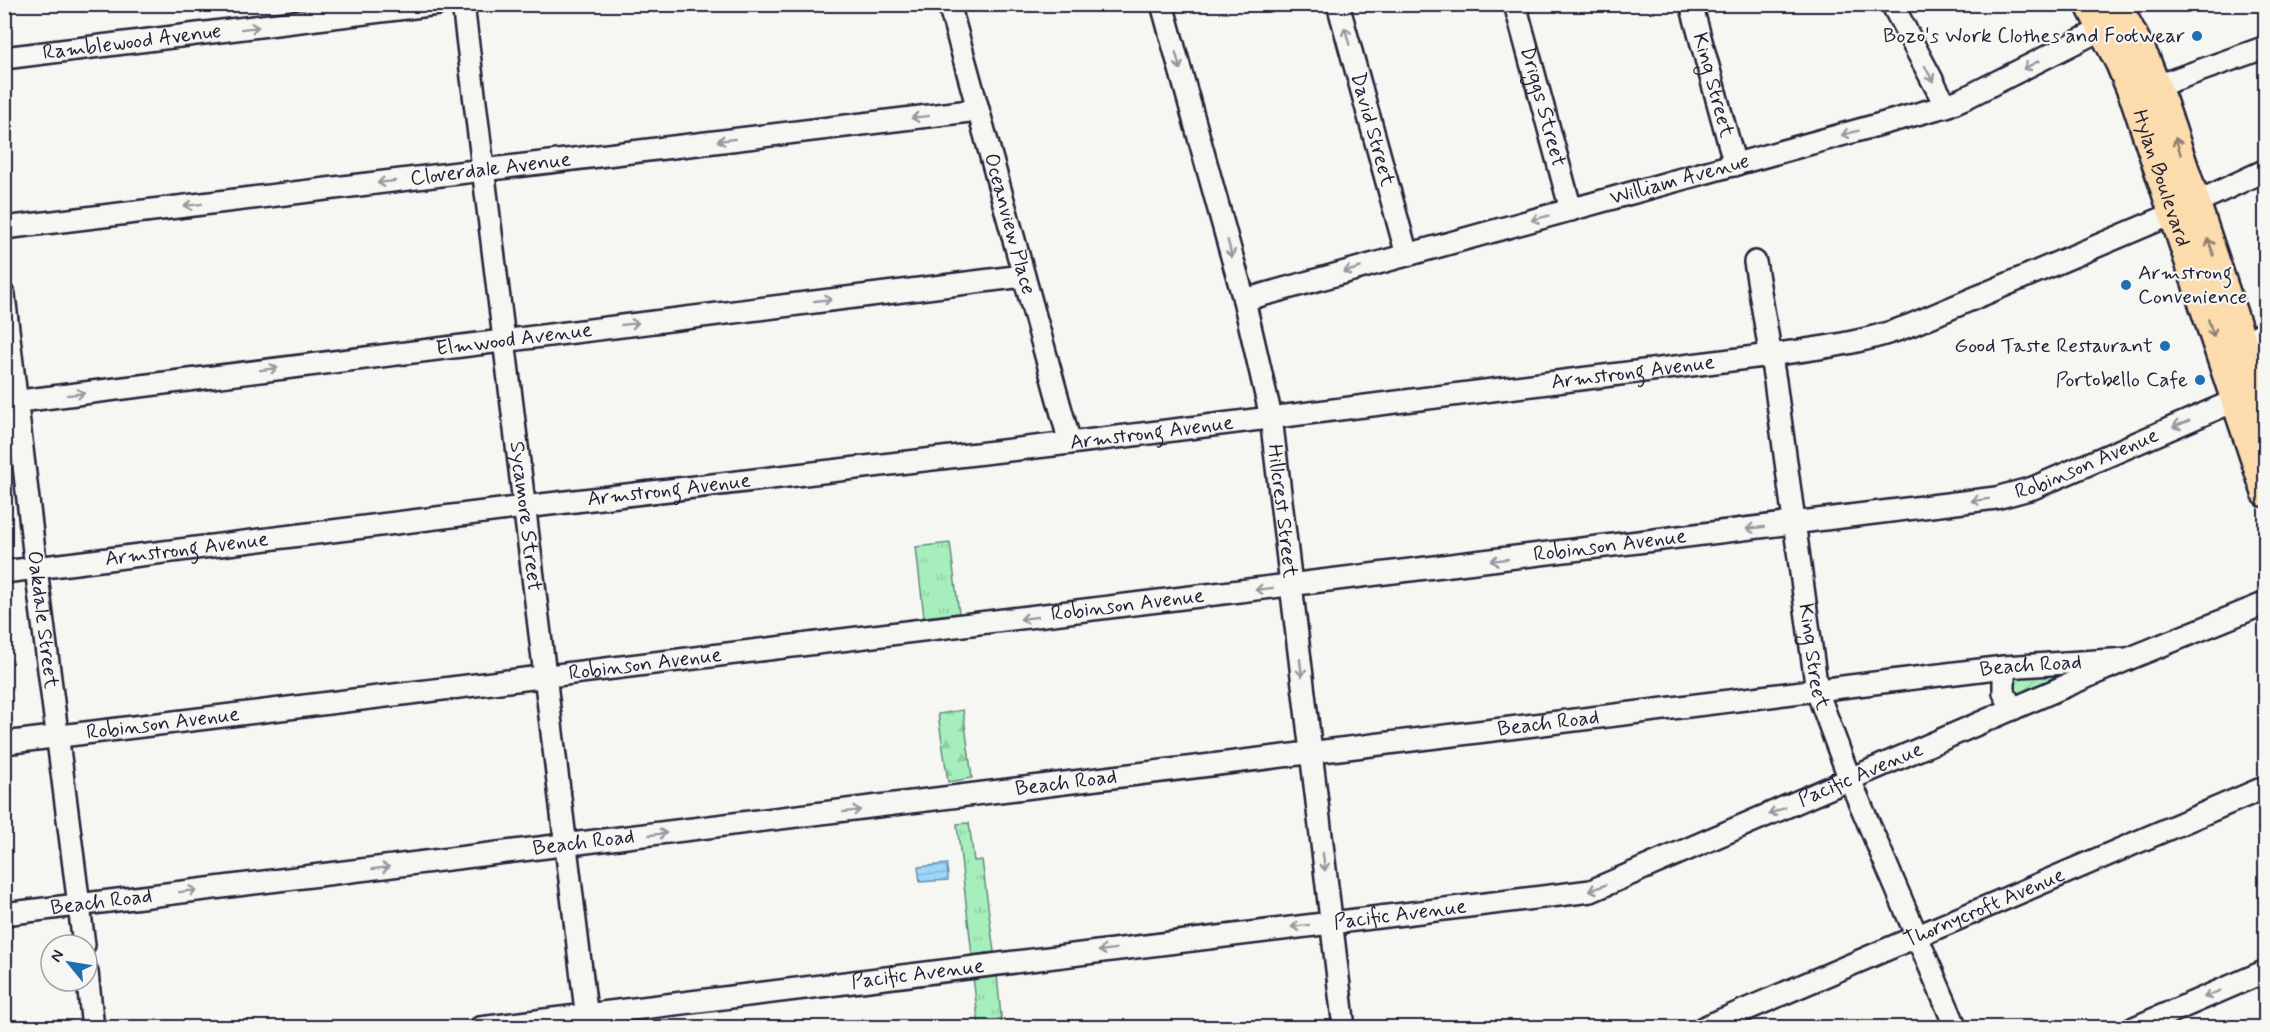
<svg xmlns="http://www.w3.org/2000/svg" width="2270" height="1032" font-family="Mynerve,sans-serif">
  <style>
    .grass { fill: url(#grass-tufts); stroke: #64887c; stroke-width: 1.5 }
    .forest { fill: url(#forest-firs); stroke: #64887c; stroke-width: 1.5 }
    .garden { fill: url(#garden-furrows); stroke: #64887c; stroke-width: 1.5 }
    .water { fill: url(#water-rules); stroke: #6b8faf; stroke-width: 1.5 }
    .lines { fill: none; stroke-linecap: round; stroke-linejoin: round }
    .minor-casing { stroke: #22223b; stroke-width: 26 }
    .major-casing { stroke: #22223b; stroke-width: 32 }
    .minor { stroke: #f6f6f2; stroke-width: 21 }
    .major { stroke: #fcdcac; stroke-width: 27 }
    .oneway { stroke: #9797a0 }
    .oneway2 { stroke: #8f7f74 }
    .poi-dot { fill: #1f6fb2; stroke: #f6f6f2; stroke-width: 2 }
    .labels { text-anchor: middle; dominant-baseline: central; stroke-width: 4.5; stroke-linejoin: round; paint-order: stroke }
    .poi-label { font-size: 21px; fill: #22223b; stroke: #f6f6f2; text-anchor: end }
    .street-label { font-size: 21px; fill: #22223b; stroke: #f6f6f2 }
  </style>
  <defs>
    <pattern id="grass-tufts" width="24" height="20" patternUnits="userSpaceOnUse" patternTransform="scale(1.5)"><rect width="24" height="20" fill="#a6efbd"/><path d="M3 7l-1-3M5 7V3M7 7l1-3M15 17l-1-3M17 17v-4M19 17l1-3" fill="none" stroke="#8fcda3"/></pattern>
    <pattern id="forest-firs" width="22" height="20" patternUnits="userSpaceOnUse" patternTransform="scale(1.5)"><rect width="22" height="20" fill="#a6efbd"/><path d="M5 1l3.5 6h-7zM16 11l3.5 6h-7z" fill="#8fcda3"/></pattern>
    <pattern id="garden-furrows" width="10" height="10" patternUnits="userSpaceOnUse" patternTransform="scale(1.5)"><rect width="10" height="10" fill="#a6efbd"/><path d="M-1 1l2-2M0 10L10 0M9 11l2-2" fill="none" stroke="#8fcda3"/></pattern>
    <pattern id="water-rules" width="6" height="5" patternUnits="userSpaceOnUse" patternTransform="scale(1.5)"><rect width="6" height="5" fill="#9cd7fc"/><path d="M0 2.5h6" fill="none" stroke="#86b8d9"/></pattern>
  </defs>
  <rect width="100%" height="100%" fill="#f6f6f2"/>
  <filter id="ink" filterUnits="userSpaceOnUse"><feTurbulence type="fractalNoise" baseFrequency=".0167" numOctaves="2"/><feDisplacementMap in="SourceGraphic" scale="12" xChannelSelector="R" yChannelSelector="G"/><feConvolveMatrix kernelMatrix="1 2 1 2 8 2 1 2 1" color-interpolation-filters="sRGB"/></filter>
  <g filter="url(#ink)">
    <g class="grass">
      <path d="M 950,543 L 959,613 L 924,617 L 916,547 Z"/>
      <path d="M 969,823 L 974,861 L 982,860 L 994,952 L 972,955 L 957,824 Z"/>
      <path d="M 997,975 L 1002,1027 L 979,1027 L 973,977 Z"/>
    </g>
    <path class="forest" d="M 963,710 L 972,778 L 948,782 L 938,714 Z"/>
    <path class="garden" d="M 2069,671 L 2068,675 L 2020,695 L 2015,691 L 2013,681 L 2017,676 Z"/>
    <path class="water" d="M 947,864 L 948,880 L 920,882 L 918,867 Z"/>
    <g class="lines">
      <g class="minor-casing">
        <g id="minor">
          <path id="s1" d="M 463,4 L 588,1027"/>
          <path id="s2" d="M 949,4 L 1070,443"/>
          <path id="s3" d="M 1162,4 L 1244,300 L 1271,417 L 1344,1028"/>
          <path id="s4" d="M 1338,4 L 1407,255"/>
          <path id="s5" d="M 1515,4 L 1571,210"/>
          <path id="s6" d="M 1691,4 L 1735,165"/>
          <path d="M 1892,4 L 1946,106"/>
          <path id="s7" d="M 4,58 L 438,4"/>
          <path d="M 2157,86 L 2266,47"/>
          <path id="s8" d="M 4,228 L 978,110"/>
          <path id="s9" d="M 1755,262 L 1775,381 L 1817,691 L 1850,780 L 1956,1028"/>
          <path id="s10" d="M 4,295 L 36,568 L 84,945"/>
          <path id="s11" d="M 1244,300 L 1946,106 L 1969,96 L 2102,29"/>
          <path d="M 2242,342 L 2266,332"/>
          <path id="s12" d="M 4,403 L 1023,276"/>
          <path id="s13" d="M 4,572 L 524,507 L 1070,443 L 1771,355 C 1818,348 1866,343 1911,325 L 2156,221 L 2266,170"/>
          <path d="M 2004,667 L 2004,693 L 2013,709"/>
          <path id="s14" d="M 4,743 L 1996,498 L 2033,488 L 2234,401"/>
          <path id="s15" d="M 4,914 L 2004,667 L 2128,659"/>
          <path d="M 87,972 L 93,1028"/>
          <path id="s16" d="M 480,1028 L 1591,891 L 2128,659 L 2266,603"/>
          <path id="s17" d="M 1703,1028 L 2266,787"/>
          <path d="M 2134,1028 L 2266,971"/>
        </g>
      </g>
      <g class="major-casing">
        <g id="major">
          <path id="s18" d="M 2089,4 L 2120,64 L 2135,100 L 2266,493"/>
          <path d="M 2117,4 L 2146,60 L 2163,103 L 2266,413"/>
        </g>
      </g>
      <use href="#minor" class="minor"/>
      <use href="#major" class="major"/>
    </g>
    <defs><path id="oneway-shaft" d="M-6 0H5M1.5-3L5.5 0L1.5 3" fill="none" stroke-width="1.6" stroke-linecap="round" stroke-linejoin="round" transform="scale(1.5)"/></defs>
    <g class="oneway">
      <use href="#oneway-shaft" transform="translate(250 28) rotate(-7)"/>
      <use href="#oneway-shaft" transform="translate(1347 36) rotate(-105)"/>
      <use href="#oneway-shaft" transform="translate(1178 61) rotate(75)"/>
      <use href="#oneway-shaft" transform="translate(2031 65) rotate(153)"/>
      <use href="#oneway-shaft" transform="translate(1929 74) rotate(62)"/>
      <use href="#oneway-shaft" transform="translate(920 117) rotate(173)"/>
      <use href="#oneway-shaft" transform="translate(1850 133) rotate(165)"/>
      <use href="#oneway-shaft" transform="translate(726 140) rotate(173)"/>
      <use href="#oneway-shaft" transform="translate(386 182) rotate(173)"/>
      <use href="#oneway-shaft" transform="translate(193 205) rotate(173)"/>
      <use href="#oneway-shaft" transform="translate(1540 218) rotate(165)"/>
      <use href="#oneway-shaft" transform="translate(1230 249) rotate(75)"/>
      <use href="#oneway-shaft" transform="translate(1352 270) rotate(164)"/>
      <use href="#oneway-shaft" transform="translate(823 300) rotate(-7)"/>
      <use href="#oneway-shaft" transform="translate(630 324) rotate(-7)"/>
      <use href="#oneway-shaft" transform="translate(269 369) rotate(-7)"/>
      <use href="#oneway-shaft" transform="translate(76 394) rotate(-7)"/>
      <use href="#oneway-shaft" transform="translate(2181 424) rotate(157)"/>
      <use href="#oneway-shaft" transform="translate(1980 500) rotate(173)"/>
      <use href="#oneway-shaft" transform="translate(1755 528) rotate(173)"/>
      <use href="#oneway-shaft" transform="translate(1499 560) rotate(173)"/>
      <use href="#oneway-shaft" transform="translate(1264 589) rotate(173)"/>
      <use href="#oneway-shaft" transform="translate(1029 618) rotate(173)"/>
      <use href="#oneway-shaft" transform="translate(1301 668) rotate(83)"/>
      <use href="#oneway-shaft" transform="translate(852 811) rotate(-7)"/>
      <use href="#oneway-shaft" transform="translate(1777 811) rotate(157)"/>
      <use href="#oneway-shaft" transform="translate(658 834) rotate(-7)"/>
      <use href="#oneway-shaft" transform="translate(1324 862) rotate(83)"/>
      <use href="#oneway-shaft" transform="translate(381 868) rotate(-7)"/>
      <use href="#oneway-shaft" transform="translate(1597 888) rotate(159)"/>
      <use href="#oneway-shaft" transform="translate(188 891) rotate(-7)"/>
      <use href="#oneway-shaft" transform="translate(1300 926) rotate(173)"/>
      <use href="#oneway-shaft" transform="translate(1107 950) rotate(173)"/>
      <use href="#oneway-shaft" transform="translate(2212 994) rotate(157)"/>
    </g>
    <g class="oneway2">
      <use href="#oneway-shaft" transform="translate(2178 146) rotate(-108)"/>
      <use href="#oneway-shaft" transform="translate(2211 247) rotate(-108)"/>
      <use href="#oneway-shaft" transform="translate(2211 328) rotate(72)"/>
    </g>
  </g>
  <g class="poi-dot">
    <circle cx="2197" cy="36" r="6"/>
    <circle cx="2126" cy="285" r="6"/>
    <circle cx="2165" cy="346" r="6"/>
    <circle cx="2200" cy="380" r="6"/>
  </g>
  <g class="labels">
    <g class="poi-label">
      <text x="2185" y="36">Bozo's Work Clothes and Footwear</text>
      <text x="2138" y="273" text-anchor="start">Armstrong<tspan x="2138" dy="24">Convenience</tspan></text>
      <text x="2153" y="346">Good Taste Restaurant</text>
      <text x="2188" y="380">Portobello Cafe</text>
    </g>
    <g class="street-label">
      <text stroke="none"><textPath href="#s7" startOffset="129">Ramblewood Avenue</textPath></text>
      <text stroke="none"><textPath href="#s6" startOffset="84">King Street</textPath></text>
      <text stroke="none"><textPath href="#s5" startOffset="106">Driggs Street</textPath></text>
      <text stroke="none"><textPath href="#s4" startOffset="130">David Street</textPath></text>
      <text stroke="none"><textPath href="#s8" startOffset="490">Cloverdale Avenue</textPath></text>
      <text stroke="none"><textPath href="#s18" startOffset="189">Hylan Boulevard</textPath></text>
      <text stroke="none"><textPath href="#s11" startOffset="452">William Avenue</textPath></text>
      <text stroke="none"><textPath href="#s2" startOffset="228">Oceanview Place</textPath></text>
      <text stroke="none"><textPath href="#s12" startOffset="514">Elmwood Avenue</textPath></text>
      <text stroke="none"><textPath href="#s13" startOffset="1641">Armstrong Avenue</textPath></text>
      <text stroke="none"><textPath href="#s13" startOffset="1156">Armstrong Avenue</textPath></text>
      <text stroke="none"><textPath href="#s14" startOffset="2104">Robinson Avenue</textPath></text>
      <text stroke="none"><textPath href="#s13" startOffset="670">Armstrong Avenue</textPath></text>
      <text stroke="none"><textPath href="#s3" startOffset="522">Hillcrest Street</textPath></text>
      <text stroke="none"><textPath href="#s1" startOffset="516">Sycamore Street</textPath></text>
      <text stroke="none"><textPath href="#s14" startOffset="1618">Robinson Avenue</textPath></text>
      <text stroke="none"><textPath href="#s13" startOffset="184">Armstrong Avenue</textPath></text>
      <text stroke="none"><textPath href="#s14" startOffset="1132">Robinson Avenue</textPath></text>
      <text stroke="none"><textPath href="#s10" startOffset="327">Oakdale Street</textPath></text>
      <text stroke="none"><textPath href="#s9" startOffset="399">King Street</textPath></text>
      <text stroke="none"><textPath href="#s14" startOffset="646">Robinson Avenue</textPath></text>
      <text stroke="none"><textPath href="#s15" startOffset="2042">Beach Road</textPath></text>
      <text stroke="none"><textPath href="#s14" startOffset="160">Robinson Avenue</textPath></text>
      <text stroke="none"><textPath href="#s15" startOffset="1556">Beach Road</textPath></text>
      <text stroke="none"><textPath href="#s16" startOffset="1413">Pacific Avenue</textPath></text>
      <text stroke="none"><textPath href="#s15" startOffset="1070">Beach Road</textPath></text>
      <text stroke="none"><textPath href="#s15" startOffset="584">Beach Road</textPath></text>
      <text stroke="none"><textPath href="#s15" startOffset="98">Beach Road</textPath></text>
      <text stroke="none"><textPath href="#s17" startOffset="306">Thornycroft Avenue</textPath></text>
      <text stroke="none"><textPath href="#s16" startOffset="927">Pacific Avenue</textPath></text>
      <text stroke="none"><textPath href="#s16" startOffset="441">Pacific Avenue</textPath></text>
    </g>
  </g>
  <rect width="2270" height="1032" fill="none" stroke="#f6f6f2" stroke-width="24"/>
  <rect x="12" y="12" width="2246" height="1008" fill="none" stroke="#22223b" stroke-width="2" filter="url(#ink)"/>
  <g transform="translate(69 963) rotate(300)"><circle r="28" fill="#f6f6f2" stroke="#a1a1a9" stroke-width="1.5"/>
  <path d="M0-4.5L10 22L0 15L-10 22Z" fill="#1f6fb2"/>
  <text y="-9" font-size="16" font-weight="bold" text-anchor="middle" fill="#22223b">N</text>
  </g>
</svg>
